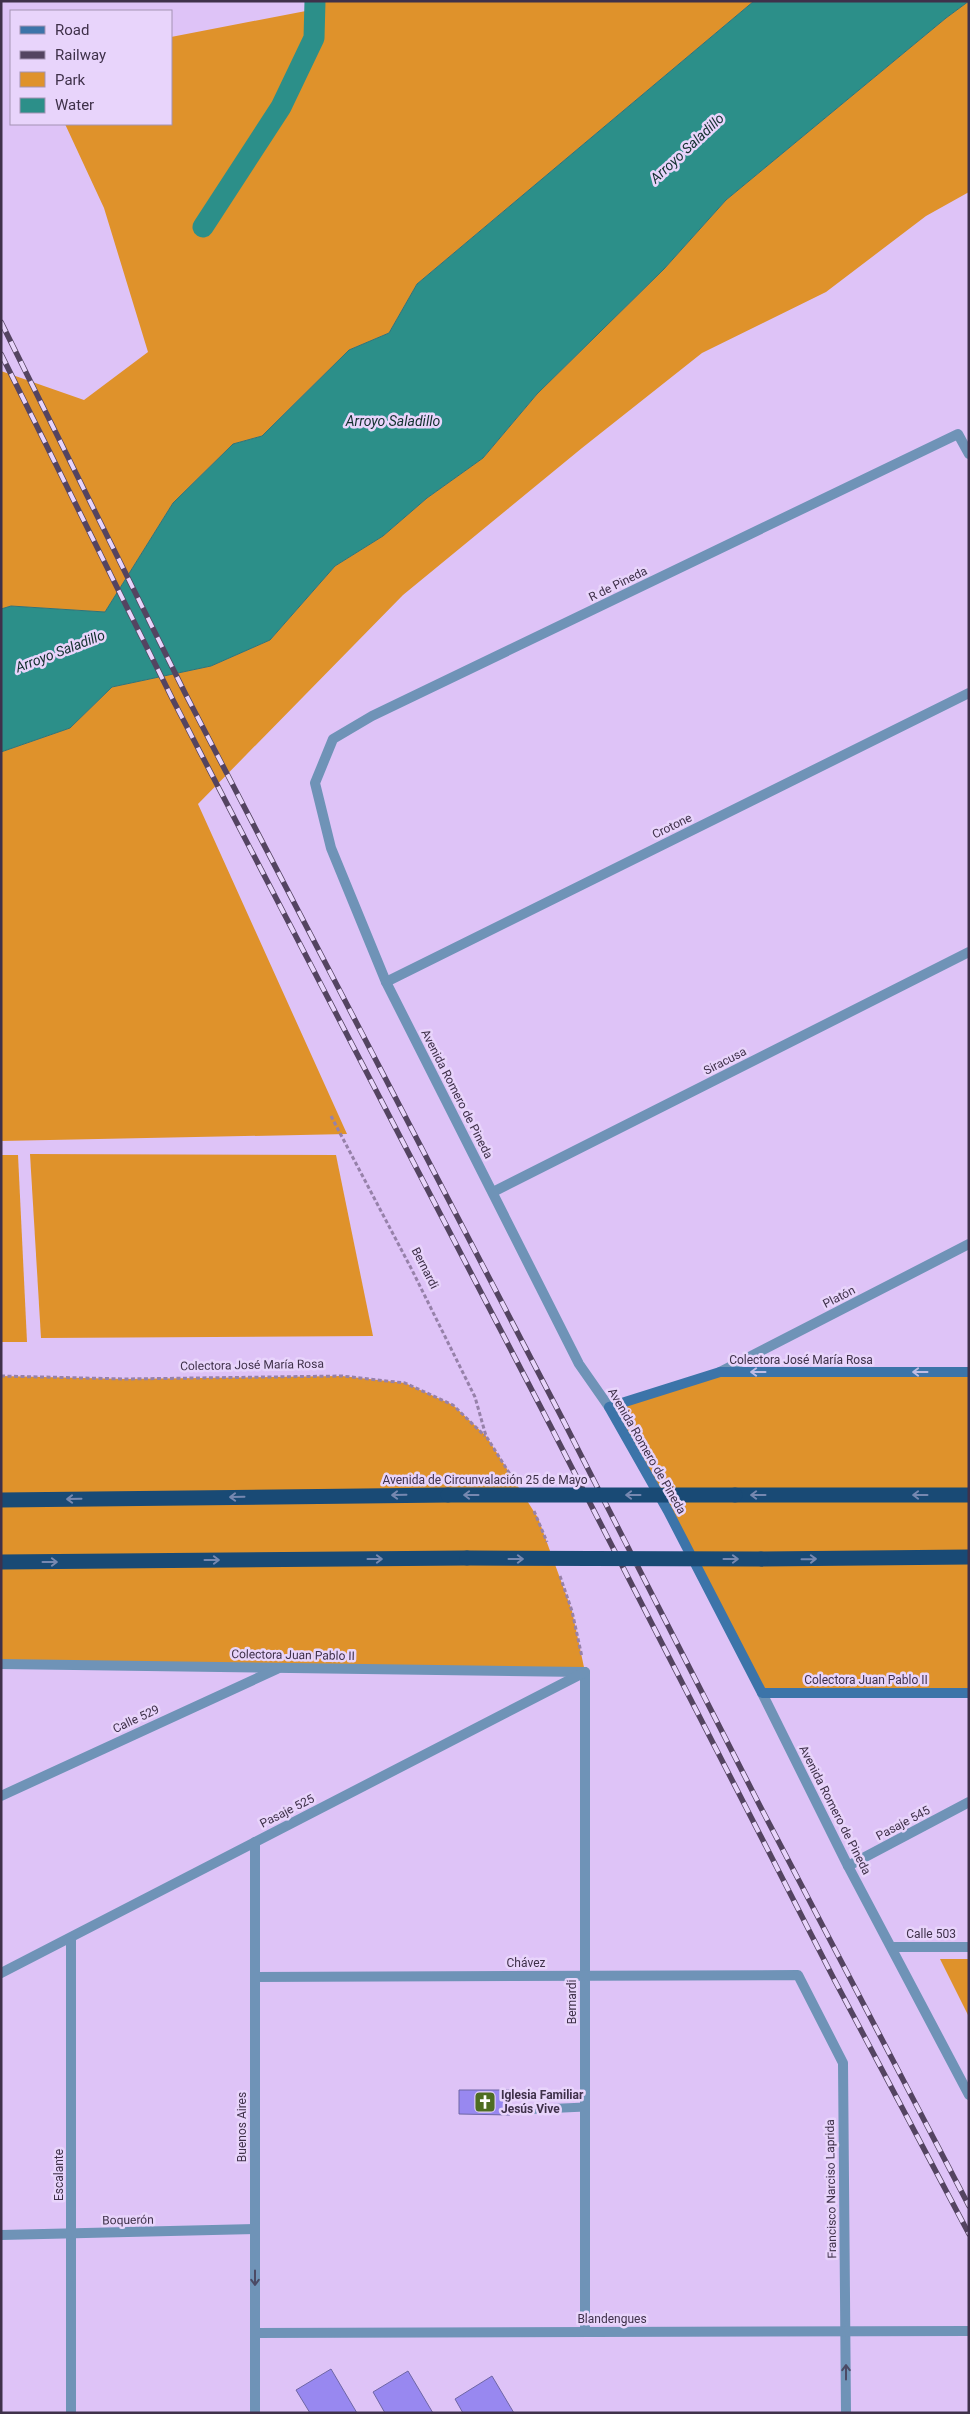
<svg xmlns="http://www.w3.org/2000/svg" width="970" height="2414" font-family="Roboto,sans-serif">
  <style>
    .green { fill: #df922b }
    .water { fill: #2c8f89; stroke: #327376 }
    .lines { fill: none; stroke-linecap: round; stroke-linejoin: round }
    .canal { stroke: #2c8f89; stroke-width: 21 }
    .building { fill: #9888f0; stroke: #6e66a4 }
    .path { stroke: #9681a9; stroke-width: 3; stroke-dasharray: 4 2.5; stroke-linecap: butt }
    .lane { stroke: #6f93b7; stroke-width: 9 }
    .street { stroke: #6f93b7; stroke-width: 10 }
    .secondary { stroke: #3c74a9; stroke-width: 10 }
    .highway { stroke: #194a75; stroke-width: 15 }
    .rail-casing { stroke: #544461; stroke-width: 5.5 }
    .rail { stroke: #e8d4fb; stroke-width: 4; stroke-dasharray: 11; stroke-linecap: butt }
    .highway-bridge { stroke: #194a75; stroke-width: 15 }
    .oneway { stroke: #bdbce6 }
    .oneway2 { stroke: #7688b1 }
    .oneway3 { stroke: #4b4a65 }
    .labels { text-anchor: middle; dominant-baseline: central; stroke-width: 5; stroke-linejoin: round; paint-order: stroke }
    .street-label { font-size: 12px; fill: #3f314a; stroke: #e8d4fb }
    .poi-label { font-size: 12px; font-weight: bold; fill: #3f314a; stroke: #e8d4fb; text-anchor: start }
    .water-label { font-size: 14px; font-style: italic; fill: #12302e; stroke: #e8d4fb }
  </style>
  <rect width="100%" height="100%" fill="#dec3f7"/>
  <g class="green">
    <path d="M 312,1 L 754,1 L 417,284 L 389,333 L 349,350 L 262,436 L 233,444 L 173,503 L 105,612 L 11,606 L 1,609 L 1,371 L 84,400 L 148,352 L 104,208 L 65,124 L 171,124 L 171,37 L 311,10 Z"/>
    <path d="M 969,1 L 969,192 L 926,216 L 826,292 L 702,353 L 582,448 L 403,595 L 198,804 L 347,1134 L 1,1141 L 1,752 L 70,728 L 112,687 L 211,666 L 270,640 L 335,566 L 383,536 L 427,498 L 483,458 L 537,394 L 664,269 L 726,200 L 946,18 Z"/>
    <path d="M 30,1154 L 336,1155 L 373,1336 L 41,1338 Z"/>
    <path d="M 1,1155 L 18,1155 L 27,1342 L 1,1342 Z"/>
    <path d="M 720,1372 L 969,1372 L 969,1693 L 762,1693 L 609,1407 Z"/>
    <path d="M 1,1376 L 125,1379 L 342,1376 L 405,1383 L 453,1405 L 486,1436 L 538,1518 L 572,1611 L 585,1672 L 1,1664 Z"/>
    <path d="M 940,1959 L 969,1959 L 969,2017 Z"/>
  </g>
  <path class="water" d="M 754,1 L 969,1 L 946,18 L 726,200 L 664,269 L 537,394 L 483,458 L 427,498 L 383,536 L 335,566 L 270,640 L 211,666 L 112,687 L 70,728 L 1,752 L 1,609 L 11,606 L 105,612 L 173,503 L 233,444 L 262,436 L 349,350 L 389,333 L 417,284 Z"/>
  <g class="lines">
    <path class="canal" d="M 203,227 L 281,107 L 314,38 L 315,1"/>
  </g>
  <g class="building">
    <path d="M 459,2090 L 510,2090 L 510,2115 L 459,2114 Z"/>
    <path d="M 331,2369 L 357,2413 L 310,2413 L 296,2390 Z"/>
    <path d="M 408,2371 L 433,2413 L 385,2413 L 373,2392 Z"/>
    <path d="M 492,2376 L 514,2413 L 463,2413 L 455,2399 Z"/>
  </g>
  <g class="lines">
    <g class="path">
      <path d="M 331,1116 L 412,1270 L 475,1397 L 486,1436 L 513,1479"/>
      <path d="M 1,1376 L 125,1379 L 342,1376 L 405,1383 L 453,1405 L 485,1436"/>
      <path d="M 534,1511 L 547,1542"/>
      <path d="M 560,1576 L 572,1611 L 582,1657"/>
    </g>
    <path class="lane" d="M 520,2110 L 585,2107"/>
    <g class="street">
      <path d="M 386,982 L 969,693"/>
      <path d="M 493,1192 L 969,952"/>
      <path d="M 720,1372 L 969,1244"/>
      <path d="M 609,1407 L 579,1364 L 386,982 L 331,848 L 315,783 L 333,739 L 372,716 L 958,434 L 969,454"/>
      <path d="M 1,1664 L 584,1672"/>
      <path d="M 585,1672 L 585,2332"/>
      <path d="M 762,1693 L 848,1866 L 969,2095"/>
      <path d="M 1,1796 L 277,1669"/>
      <path d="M 848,1866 L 969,1802"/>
      <path d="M 892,1947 L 969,1947"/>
      <path d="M 1,1973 L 585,1672"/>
      <path d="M 255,1977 L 798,1975 L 843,2063 L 846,2413"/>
      <path d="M 1,2235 L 255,2229"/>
      <path d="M 255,2333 L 969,2331"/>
      <path d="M 71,2413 L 71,1938"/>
      <path d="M 255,2413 L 255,1842"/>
    </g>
    <path class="secondary" d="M 969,1372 L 720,1372 L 609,1407 L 668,1511 L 762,1693 L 969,1693"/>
    <g class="highway">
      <path d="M 735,1495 L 969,1495"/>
      <path d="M 1,1500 L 448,1495"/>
      <path d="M 761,1559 L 969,1557"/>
      <path d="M 1,1562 L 467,1558"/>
    </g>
    <g class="rail-casing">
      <g id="rail">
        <path d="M 1,322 L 185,693 L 563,1420 L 760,1806 L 969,2206"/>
        <path d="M 1,354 L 173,700 L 550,1425 L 835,1981 L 969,2234"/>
      </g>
    </g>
    <use href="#rail" class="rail"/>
    <g class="highway-bridge">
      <path d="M 448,1495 L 735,1495"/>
      <path d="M 467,1558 L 761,1559"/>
    </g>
  </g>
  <defs><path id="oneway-shaft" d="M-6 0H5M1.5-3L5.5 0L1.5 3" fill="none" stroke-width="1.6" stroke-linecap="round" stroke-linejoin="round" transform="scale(1.25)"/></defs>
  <g class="oneway">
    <use href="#oneway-shaft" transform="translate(758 1372) rotate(180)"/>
    <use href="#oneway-shaft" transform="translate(920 1372) rotate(180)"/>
  </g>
  <g class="oneway2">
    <use href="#oneway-shaft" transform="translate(399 1495) rotate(179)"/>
    <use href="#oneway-shaft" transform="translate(471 1495) rotate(-180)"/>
    <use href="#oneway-shaft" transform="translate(633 1495) rotate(-180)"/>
    <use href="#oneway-shaft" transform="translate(758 1495) rotate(180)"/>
    <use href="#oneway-shaft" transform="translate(920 1495) rotate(180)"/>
    <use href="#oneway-shaft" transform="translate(237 1497) rotate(179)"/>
    <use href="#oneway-shaft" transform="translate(74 1499) rotate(179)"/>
    <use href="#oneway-shaft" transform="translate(375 1559)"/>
    <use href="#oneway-shaft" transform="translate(516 1559)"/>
    <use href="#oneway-shaft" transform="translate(731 1559)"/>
    <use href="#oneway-shaft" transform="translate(809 1559) rotate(-1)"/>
    <use href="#oneway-shaft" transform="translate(212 1560)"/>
    <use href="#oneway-shaft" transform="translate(50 1562)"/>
  </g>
  <g class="oneway3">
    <use href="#oneway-shaft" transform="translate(255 2278) rotate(90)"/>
    <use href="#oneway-shaft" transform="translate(846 2372) rotate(-90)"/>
  </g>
  <defs>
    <g id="church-square" transform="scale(1.125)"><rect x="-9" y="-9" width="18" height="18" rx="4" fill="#4e6d22" stroke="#e8d4fb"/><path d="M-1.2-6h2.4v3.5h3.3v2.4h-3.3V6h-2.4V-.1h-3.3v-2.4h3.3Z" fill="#fff"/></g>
  </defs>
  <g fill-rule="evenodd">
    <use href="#church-square" x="485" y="2102"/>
  </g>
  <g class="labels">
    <g class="street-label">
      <text transform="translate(618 584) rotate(-26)">R de Pineda</text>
      <text transform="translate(672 826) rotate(-26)">Crotone</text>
      <text transform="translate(725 1061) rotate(-27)">Siracusa</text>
      <text transform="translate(457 1094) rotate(63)">Avenida Romero de Pineda</text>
      <text transform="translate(425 1268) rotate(63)">Bernardi</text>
      <text transform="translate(839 1297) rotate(-27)">Platón</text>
      <text x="801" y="1360">Colectora José María Rosa</text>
      <text transform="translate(252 1365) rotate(-1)">Colectora José María Rosa</text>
      <text transform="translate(647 1451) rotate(60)">Avenida Romero de Pineda</text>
      <text x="485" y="1480">Avenida de Circunvalación 25 de Mayo</text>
      <text transform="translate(293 1655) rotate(1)">Colectora Juan Pablo II</text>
      <text x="866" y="1680">Colectora Juan Pablo II</text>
      <text transform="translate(136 1719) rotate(-25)">Calle 529</text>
      <text transform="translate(835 1810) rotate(63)">Avenida Romero de Pineda</text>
      <text transform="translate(287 1811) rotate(-27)">Pasaje 525</text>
      <text transform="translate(903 1823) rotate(-28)">Pasaje 545</text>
      <text x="931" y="1934">Calle 503</text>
      <text x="526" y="1963">Chávez</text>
      <text transform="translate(572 2002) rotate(-90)">Bernardi</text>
      <text transform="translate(242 2127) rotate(-90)">Buenos Aires</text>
      <text transform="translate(59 2175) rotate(-90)">Escalante</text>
      <text transform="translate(831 2189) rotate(-91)">Francisco Narciso Laprida</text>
      <text transform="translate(128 2220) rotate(-1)">Boquerón</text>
      <text x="612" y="2319">Blandengues</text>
    </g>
    <g class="poi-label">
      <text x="501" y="2095">Iglesia Familiar<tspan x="501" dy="14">Jesús Vive</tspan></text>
    </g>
    <g class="water-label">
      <text transform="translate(687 148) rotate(-43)">Arroyo Saladillo</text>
      <text x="393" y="421">Arroyo Saladillo</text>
      <text transform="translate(60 651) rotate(-21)">Arroyo Saladillo</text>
    </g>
  </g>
  <rect width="970" height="2414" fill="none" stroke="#3f314a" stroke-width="5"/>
  <rect x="10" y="10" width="162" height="115" fill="#e8d4fb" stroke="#a493b4"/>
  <rect x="20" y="26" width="25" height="8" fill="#3c74a9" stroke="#a493b4"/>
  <text x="55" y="35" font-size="15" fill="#3f314a">Road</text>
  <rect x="20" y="51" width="25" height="8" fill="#544461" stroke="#a493b4"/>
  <text x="55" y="60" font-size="15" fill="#3f314a">Railway</text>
  <rect x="20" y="72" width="25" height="15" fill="#df922b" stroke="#a493b4"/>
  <text x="55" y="85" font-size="15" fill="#3f314a">Park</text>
  <rect x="20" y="98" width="25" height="15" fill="#2c8f89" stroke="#a493b4"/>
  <text x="55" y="110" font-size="15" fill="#3f314a">Water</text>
</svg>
